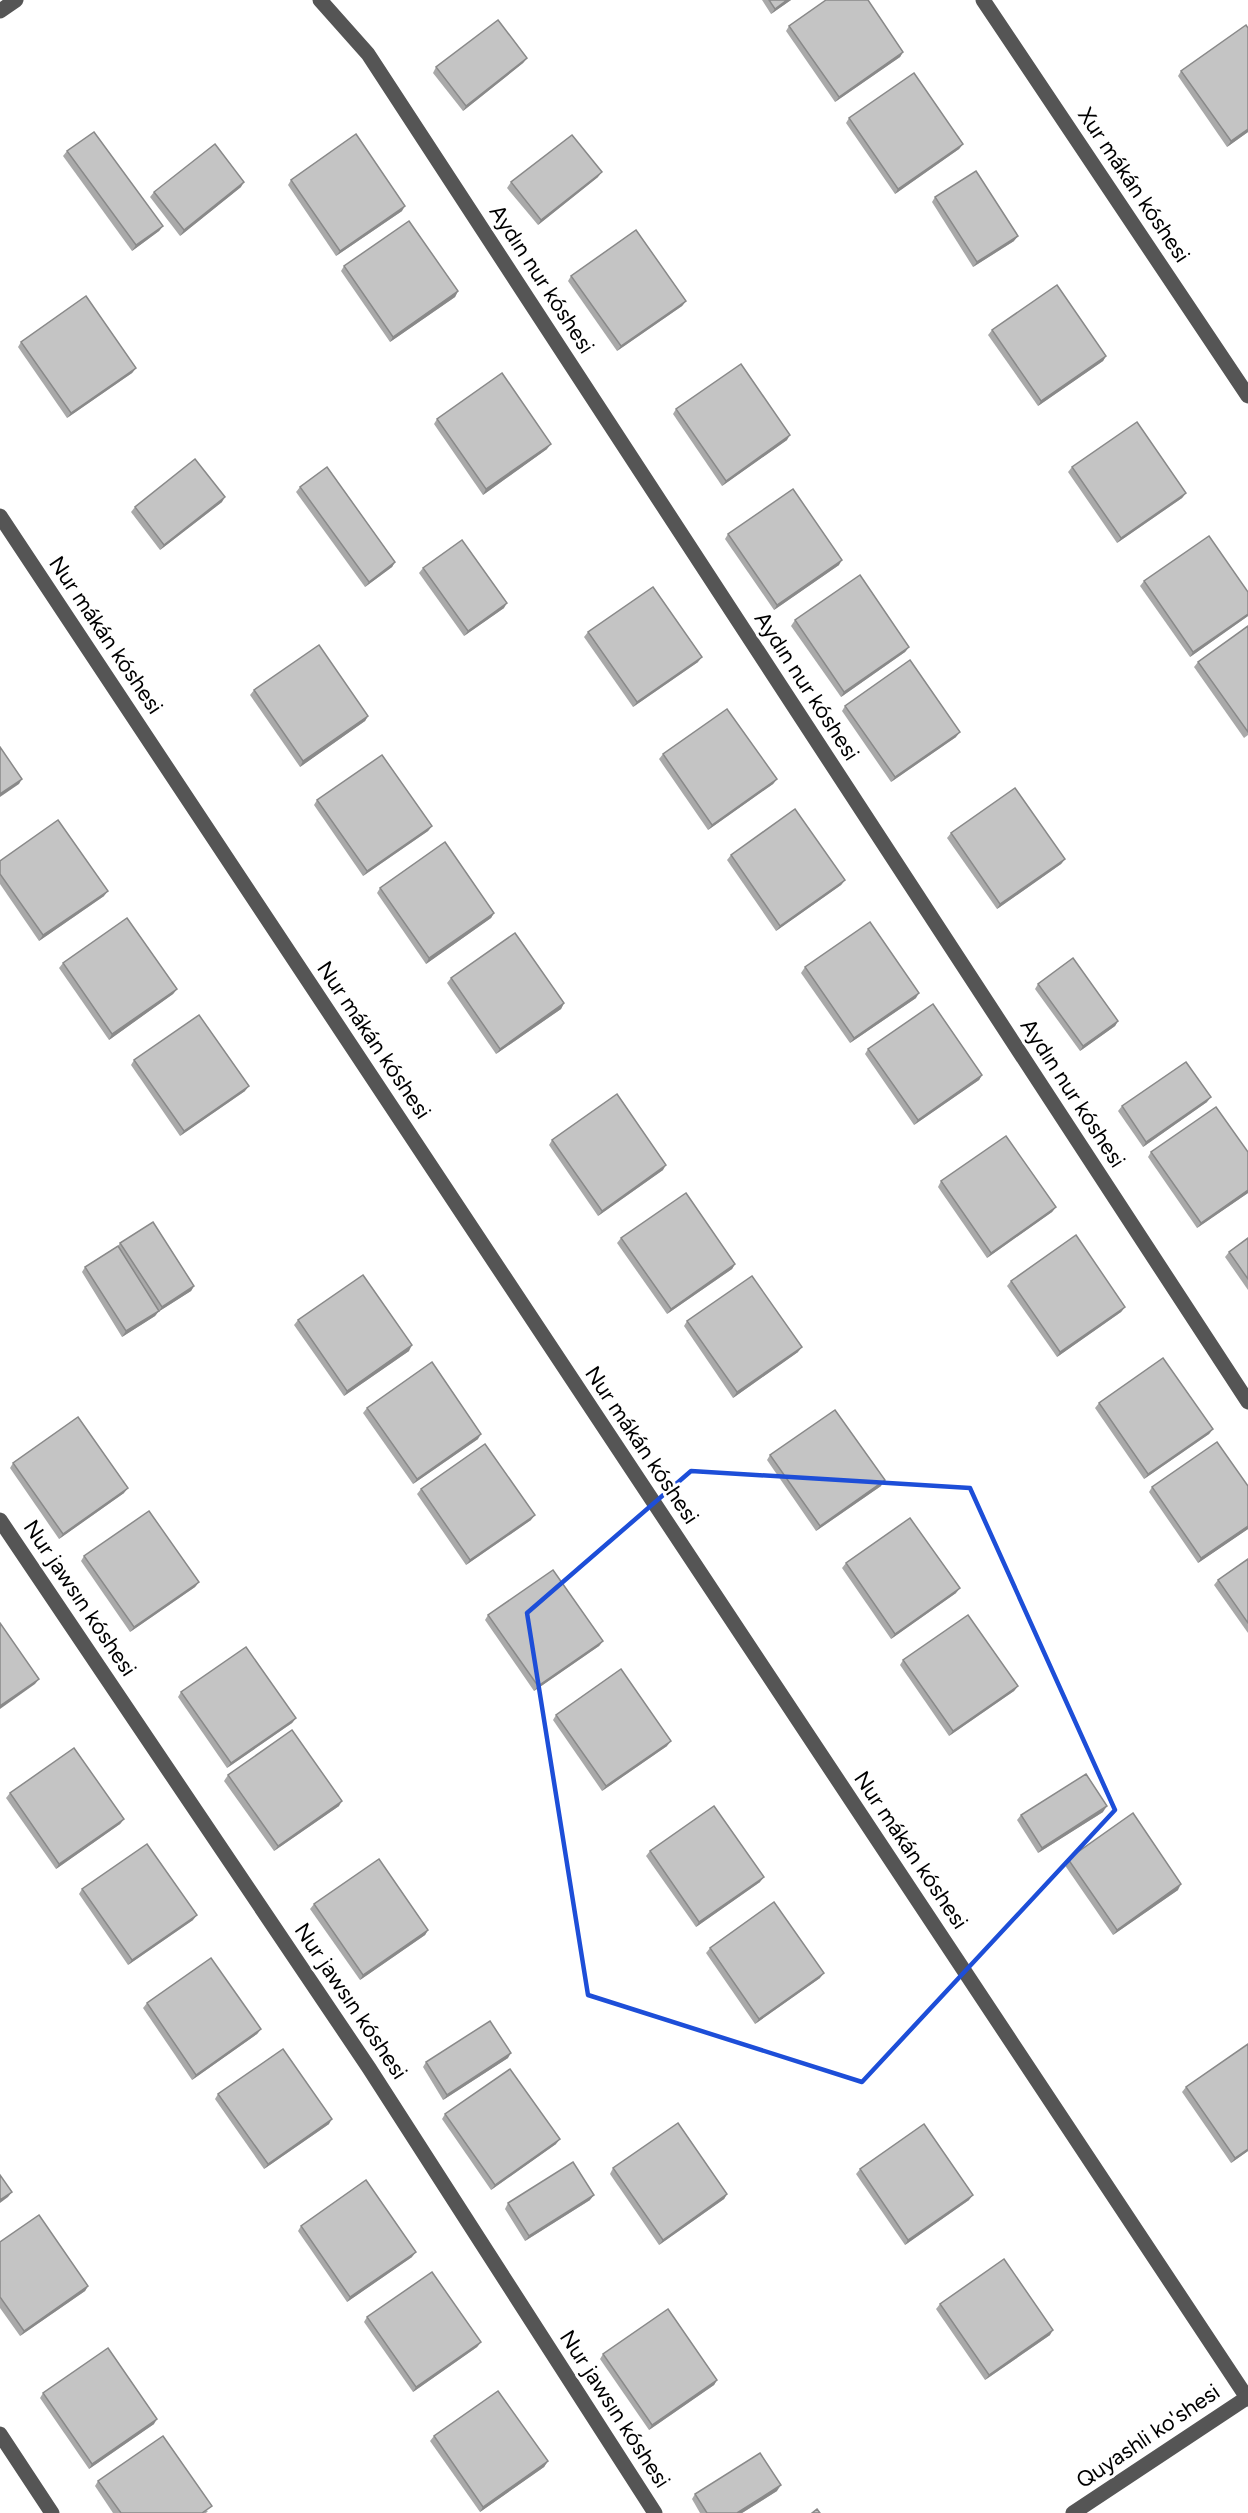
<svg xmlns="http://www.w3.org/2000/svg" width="1248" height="2513" font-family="Figtree,sans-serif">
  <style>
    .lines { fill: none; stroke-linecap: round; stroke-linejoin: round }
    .minor { stroke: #555; stroke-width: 15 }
    .wall { fill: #a9a9a9 }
    .shaded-wall { fill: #898989 }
    .building { fill: #c4c4c4; stroke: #898989; stroke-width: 1.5 }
    .marked { fill: none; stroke: #1d4ed8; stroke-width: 4.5; stroke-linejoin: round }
    .labels { text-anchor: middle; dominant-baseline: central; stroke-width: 6; stroke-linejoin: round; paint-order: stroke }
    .street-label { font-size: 22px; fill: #000; stroke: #fff }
  </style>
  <rect width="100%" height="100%" fill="#fff"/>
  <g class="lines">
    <g class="minor">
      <path d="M 320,0 L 368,54 L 1248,1402"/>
      <path d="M 983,0 L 1248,396"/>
      <path d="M 0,11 L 16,0"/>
      <path d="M 0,516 L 1248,2399"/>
      <path d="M 0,1520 L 369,2068 L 655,2513"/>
      <path d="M 0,2434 L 52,2513"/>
      <path d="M 1073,2513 L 1248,2397"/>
    </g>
  </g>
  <g class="wall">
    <path d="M 762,0 L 791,0 L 771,14 Z"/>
    <path d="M 789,26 L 903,52 L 900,57 L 835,102 L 786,31 Z"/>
    <path d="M 527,58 L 523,63 L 463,111 L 433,73 L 436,67 Z"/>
    <path d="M 1181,71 L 1248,132 L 1227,147 L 1178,76 Z"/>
    <path d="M 849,118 L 963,144 L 959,149 L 895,194 L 846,123 Z"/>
    <path d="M 67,151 L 163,226 L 159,231 L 132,251 L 63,156 Z"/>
    <path d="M 598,177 L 538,225 L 507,188 L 511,182 Z"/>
    <path d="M 291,180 L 402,211 L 336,256 L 288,185 Z"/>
    <path d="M 241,187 L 180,236 L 150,197 L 154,192 Z"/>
    <path d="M 935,197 L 1014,241 L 973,267 L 932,202 Z"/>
    <path d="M 344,266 L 458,291 L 455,297 L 390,342 L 341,271 Z"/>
    <path d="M 571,276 L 686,301 L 682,306 L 617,351 L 568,281 Z"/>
    <path d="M 992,330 L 1106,356 L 1103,361 L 1038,406 L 988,335 Z"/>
    <path d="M 21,342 L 136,368 L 132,373 L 67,418 L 18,347 Z"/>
    <path d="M 676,409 L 787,440 L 722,486 L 673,414 Z"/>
    <path d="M 437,419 L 547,449 L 483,495 L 434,424 Z"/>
    <path d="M 1072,467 L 1186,493 L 1182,498 L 1117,543 L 1068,472 Z"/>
    <path d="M 300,487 L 395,562 L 392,567 L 365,587 L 296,492 Z"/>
    <path d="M 222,502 L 160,550 L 131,512 L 135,507 Z"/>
    <path d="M 728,534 L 839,565 L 774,610 L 725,539 Z"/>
    <path d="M 423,568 L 504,608 L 464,636 L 419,573 Z"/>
    <path d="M 1144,581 L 1248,592 L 1248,616 L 1190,657 L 1140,586 Z"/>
    <path d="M 795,620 L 909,647 L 905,652 L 841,697 L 791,626 Z"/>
    <path d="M 1248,626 L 1248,735 L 1244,738 L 1194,667 L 1198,662 Z"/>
    <path d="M 588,632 L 698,662 L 633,707 L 584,637 Z"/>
    <path d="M 254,690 L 368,716 L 365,721 L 300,767 L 250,695 Z"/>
    <path d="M 845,706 L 956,737 L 891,782 L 842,711 Z"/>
    <path d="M 663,754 L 777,779 L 773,784 L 708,830 L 659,759 Z"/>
    <path d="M 317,800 L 432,826 L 428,831 L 363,876 L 314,805 Z"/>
    <path d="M 951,833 L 1065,859 L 1061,864 L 997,909 L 947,838 Z"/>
    <path d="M 731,855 L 845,880 L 841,885 L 776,931 L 727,860 Z"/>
    <path d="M 0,861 L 104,896 L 39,941 L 0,884 Z"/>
    <path d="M 380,888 L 494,913 L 491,918 L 426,964 L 377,893 Z"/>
    <path d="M 63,963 L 177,989 L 173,994 L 109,1040 L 59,968 Z"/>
    <path d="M 805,967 L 916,998 L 850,1043 L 801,973 Z"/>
    <path d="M 451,978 L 564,1003 L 561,1009 L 496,1054 L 447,983 Z"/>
    <path d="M 1038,984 L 1118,1021 L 1115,1026 L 1080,1051 L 1035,989 Z"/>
    <path d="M 868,1049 L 982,1075 L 979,1080 L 914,1125 L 865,1054 Z"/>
    <path d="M 134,1060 L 245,1091 L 180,1136 L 131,1065 Z"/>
    <path d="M 1207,1102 L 1143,1147 L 1118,1111 L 1122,1106 Z"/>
    <path d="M 552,1140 L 663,1170 L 598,1216 L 549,1145 Z"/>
    <path d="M 1151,1152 L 1248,1152 L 1248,1193 L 1197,1228 L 1148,1157 Z"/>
    <path d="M 941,1181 L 1056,1207 L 1052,1212 L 987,1258 L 938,1187 Z"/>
    <path d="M 621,1238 L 735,1264 L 732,1269 L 667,1314 L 617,1243 Z"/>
    <path d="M 1248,1238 L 1248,1290 L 1225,1257 L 1229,1252 Z"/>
    <path d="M 120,1243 L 194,1286 L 191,1291 L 158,1312 L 155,1316 L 122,1337 L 82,1272 L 85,1267 L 118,1246 Z"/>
    <path d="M 1011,1281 L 1125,1307 L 1121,1312 L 1057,1357 L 1007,1286 Z"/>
    <path d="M 298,1320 L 409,1351 L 344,1396 L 294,1325 Z"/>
    <path d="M 687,1321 L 798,1352 L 733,1398 L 684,1326 Z"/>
    <path d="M 1099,1403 L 1213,1429 L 1209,1434 L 1144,1479 L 1095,1408 Z"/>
    <path d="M 367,1408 L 478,1439 L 413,1484 L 363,1413 Z"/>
    <path d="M 770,1455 L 881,1486 L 816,1531 L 767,1460 Z"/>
    <path d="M 13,1463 L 124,1493 L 59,1539 L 10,1468 Z"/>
    <path d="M 1152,1487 L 1248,1529 L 1198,1563 L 1149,1492 Z"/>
    <path d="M 421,1489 L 531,1520 L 466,1565 L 417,1494 Z"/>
    <path d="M 84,1556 L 199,1582 L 195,1587 L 130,1632 L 81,1561 Z"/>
    <path d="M 1248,1559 L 1248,1633 L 1214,1585 L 1218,1580 Z"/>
    <path d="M 846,1563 L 956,1593 L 891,1639 L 842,1568 Z"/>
    <path d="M 488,1615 L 603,1641 L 599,1646 L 534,1691 L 485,1620 Z"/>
    <path d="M 903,1660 L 1018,1686 L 1014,1691 L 949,1736 L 900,1665 Z"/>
    <path d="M 181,1692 L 296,1718 L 292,1723 L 227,1768 L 178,1697 Z"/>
    <path d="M 556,1715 L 667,1746 L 602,1791 L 553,1720 Z"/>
    <path d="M 228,1775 L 339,1806 L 274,1851 L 224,1781 Z"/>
    <path d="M 10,1793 L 124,1819 L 120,1824 L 56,1869 L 6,1798 Z"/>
    <path d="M 1103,1812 L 1038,1853 L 1017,1820 L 1021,1815 Z"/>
    <path d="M 650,1851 L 760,1882 L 696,1927 L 646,1856 Z"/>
    <path d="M 1068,1859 L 1178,1890 L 1113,1935 L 1064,1864 Z"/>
    <path d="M 82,1889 L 193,1920 L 128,1965 L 79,1894 Z"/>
    <path d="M 314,1904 L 428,1930 L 425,1935 L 360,1980 L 310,1909 Z"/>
    <path d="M 710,1948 L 820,1978 L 755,2024 L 706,1953 Z"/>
    <path d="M 147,2003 L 261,2029 L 257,2034 L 192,2080 L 143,2008 Z"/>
    <path d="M 1248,2044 L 1248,2151 L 1231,2163 L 1182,2092 L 1186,2087 Z"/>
    <path d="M 508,2058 L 443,2100 L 423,2067 L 426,2062 Z"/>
    <path d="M 218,2094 L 329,2124 L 264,2169 L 215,2099 Z"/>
    <path d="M 445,2114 L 556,2144 L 491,2190 L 442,2119 Z"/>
    <path d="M 613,2168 L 727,2194 L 724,2199 L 659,2245 L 610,2174 Z"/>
    <path d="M 860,2169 L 969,2200 L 905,2245 L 856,2174 Z"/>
    <path d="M 590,2200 L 525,2241 L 505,2209 L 508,2203 Z"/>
    <path d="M 301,2226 L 412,2257 L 347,2302 L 298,2231 Z"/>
    <path d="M 0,2242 L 88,2286 L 85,2291 L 20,2336 L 0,2308 Z"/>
    <path d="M 940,2304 L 1050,2335 L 985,2380 L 936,2309 Z"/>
    <path d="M 367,2317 L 481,2342 L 477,2347 L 413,2392 L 364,2322 Z"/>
    <path d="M 603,2354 L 717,2380 L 714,2385 L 649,2430 L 600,2359 Z"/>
    <path d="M 43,2393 L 154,2424 L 89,2469 L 40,2398 Z"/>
    <path d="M 434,2436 L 548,2461 L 544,2467 L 480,2512 L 430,2441 Z"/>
    <path d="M 98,2481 L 208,2511 L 206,2513 L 113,2513 L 95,2486 Z"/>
    <path d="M 777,2491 L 742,2513 L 700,2513 L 692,2499 L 695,2494 Z"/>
  </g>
  <g class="shaded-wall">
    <path d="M 787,0 L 791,0 L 771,14 L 775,9 Z"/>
    <path d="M 903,52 L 900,57 L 835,102 L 839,97 Z"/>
    <path d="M 527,58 L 523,63 L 463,111 L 466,106 Z"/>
    <path d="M 1248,129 L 1248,132 L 1227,147 L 1231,141 Z"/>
    <path d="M 963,144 L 959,149 L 895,194 L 898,189 Z"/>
    <path d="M 602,172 L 598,177 L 538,225 L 541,220 Z"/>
    <path d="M 244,182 L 241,187 L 180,236 L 184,230 Z"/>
    <path d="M 405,206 L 402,211 L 336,256 L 340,251 Z"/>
    <path d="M 163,226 L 159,231 L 132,251 L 136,245 Z"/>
    <path d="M 1018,236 L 1014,241 L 973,267 L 977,262 Z"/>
    <path d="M 458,291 L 455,297 L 390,342 L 393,337 Z"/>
    <path d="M 686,301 L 682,306 L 617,351 L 621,346 Z"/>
    <path d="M 1106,356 L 1103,361 L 1038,406 L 1041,401 Z"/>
    <path d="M 136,368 L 132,373 L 67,418 L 71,413 Z"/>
    <path d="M 790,435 L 787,440 L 722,486 L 726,481 Z"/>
    <path d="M 551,444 L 547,449 L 483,495 L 486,489 Z"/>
    <path d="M 1186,493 L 1182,498 L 1117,543 L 1121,538 Z"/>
    <path d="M 225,497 L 222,502 L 160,550 L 164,545 Z"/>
    <path d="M 842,560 L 839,565 L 774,610 L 777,605 Z"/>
    <path d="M 395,562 L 392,567 L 365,587 L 369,582 Z"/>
    <path d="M 507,603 L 504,608 L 464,636 L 468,631 Z"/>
    <path d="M 1248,614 L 1248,616 L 1190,657 L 1193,652 Z"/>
    <path d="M 909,647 L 905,652 L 841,697 L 844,692 Z"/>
    <path d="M 702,657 L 698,662 L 633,707 L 637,702 Z"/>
    <path d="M 368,716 L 365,721 L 300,767 L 303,761 Z"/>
    <path d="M 960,732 L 956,737 L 891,782 L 895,777 Z"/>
    <path d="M 22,779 L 19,784 L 0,797 L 0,794 Z"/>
    <path d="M 777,779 L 773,784 L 708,830 L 712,825 Z"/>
    <path d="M 432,826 L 428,831 L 363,876 L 367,871 Z"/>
    <path d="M 1065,859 L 1061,864 L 997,909 L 1000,904 Z"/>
    <path d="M 845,880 L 841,885 L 776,931 L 780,926 Z"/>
    <path d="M 108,891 L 104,896 L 39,941 L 43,935 Z"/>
    <path d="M 494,913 L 491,918 L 426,964 L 429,958 Z"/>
    <path d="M 177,989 L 173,994 L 109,1040 L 112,1034 Z"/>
    <path d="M 919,993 L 916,998 L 850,1043 L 854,1038 Z"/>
    <path d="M 564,1003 L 561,1009 L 496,1054 L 500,1049 Z"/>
    <path d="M 1118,1021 L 1115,1026 L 1080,1051 L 1083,1046 Z"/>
    <path d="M 982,1075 L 979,1080 L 914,1125 L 918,1120 Z"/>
    <path d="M 249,1086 L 245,1091 L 180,1136 L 184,1131 Z"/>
    <path d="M 1211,1097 L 1207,1102 L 1143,1147 L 1146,1142 Z"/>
    <path d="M 666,1165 L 663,1170 L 598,1216 L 602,1211 Z"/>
    <path d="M 1248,1190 L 1248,1193 L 1197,1228 L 1201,1223 Z"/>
    <path d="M 1056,1207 L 1052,1212 L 987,1258 L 991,1253 Z"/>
    <path d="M 735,1264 L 732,1269 L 667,1314 L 671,1309 Z"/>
    <path d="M 194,1286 L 191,1291 L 158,1312 L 162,1307 Z"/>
    <path d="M 1125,1307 L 1121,1312 L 1057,1357 L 1060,1352 Z"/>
    <path d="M 159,1311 L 155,1316 L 122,1337 L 126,1331 Z"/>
    <path d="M 412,1345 L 409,1351 L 344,1396 L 347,1391 Z"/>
    <path d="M 802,1347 L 798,1352 L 733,1398 L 737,1392 Z"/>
    <path d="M 1213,1429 L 1209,1434 L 1144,1479 L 1148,1474 Z"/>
    <path d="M 481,1434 L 478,1439 L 413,1484 L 417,1479 Z"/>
    <path d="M 885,1480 L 881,1486 L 816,1531 L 820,1526 Z"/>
    <path d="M 128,1488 L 124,1493 L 59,1539 L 63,1534 Z"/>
    <path d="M 535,1515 L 531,1520 L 466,1565 L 470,1560 Z"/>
    <path d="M 1248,1526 L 1248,1529 L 1198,1563 L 1201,1558 Z"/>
    <path d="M 199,1582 L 195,1587 L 130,1632 L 134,1627 Z"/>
    <path d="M 960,1588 L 956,1593 L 891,1639 L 895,1634 Z"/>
    <path d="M 603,1641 L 599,1646 L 534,1691 L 538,1686 Z"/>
    <path d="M 39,1679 L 35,1684 L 0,1709 L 0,1706 Z"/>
    <path d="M 1018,1686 L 1014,1691 L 949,1736 L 953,1731 Z"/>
    <path d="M 296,1718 L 292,1723 L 227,1768 L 231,1763 Z"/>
    <path d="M 671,1741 L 667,1746 L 602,1791 L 606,1786 Z"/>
    <path d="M 342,1801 L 339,1806 L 274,1851 L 278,1846 Z"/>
    <path d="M 1107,1806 L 1103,1812 L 1038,1853 L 1042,1848 Z"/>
    <path d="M 124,1819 L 120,1824 L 56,1869 L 59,1864 Z"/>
    <path d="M 764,1877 L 760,1882 L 696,1927 L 699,1922 Z"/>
    <path d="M 1181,1884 L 1178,1890 L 1113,1935 L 1117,1930 Z"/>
    <path d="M 197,1915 L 193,1920 L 128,1965 L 132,1960 Z"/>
    <path d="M 428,1930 L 425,1935 L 360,1980 L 363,1975 Z"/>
    <path d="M 824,1973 L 820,1978 L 755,2024 L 759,2019 Z"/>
    <path d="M 261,2029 L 257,2034 L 192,2080 L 196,2075 Z"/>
    <path d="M 511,2053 L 508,2058 L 443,2100 L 447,2095 Z"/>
    <path d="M 332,2119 L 329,2124 L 264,2169 L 268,2164 Z"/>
    <path d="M 560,2139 L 556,2144 L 491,2190 L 495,2185 Z"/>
    <path d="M 1248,2149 L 1248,2151 L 1231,2163 L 1235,2158 Z"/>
    <path d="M 12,2192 L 8,2197 L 0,2203 L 0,2200 Z"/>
    <path d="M 727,2194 L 724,2199 L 659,2245 L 663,2240 Z"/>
    <path d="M 594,2195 L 590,2200 L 525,2241 L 529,2236 Z"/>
    <path d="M 973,2195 L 969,2200 L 905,2245 L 908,2240 Z"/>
    <path d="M 416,2252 L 412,2257 L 347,2302 L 350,2297 Z"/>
    <path d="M 88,2286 L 85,2291 L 20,2336 L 24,2331 Z"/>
    <path d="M 1053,2330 L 1050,2335 L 985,2380 L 989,2375 Z"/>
    <path d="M 481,2342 L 477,2347 L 413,2392 L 416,2387 Z"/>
    <path d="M 717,2380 L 714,2385 L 649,2430 L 652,2425 Z"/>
    <path d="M 157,2419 L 154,2424 L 89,2469 L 92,2464 Z"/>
    <path d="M 548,2461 L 544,2467 L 480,2512 L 483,2507 Z"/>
    <path d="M 781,2485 L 777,2491 L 742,2513 L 737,2513 Z"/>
  </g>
  <g class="building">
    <path d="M 769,0 L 787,0 L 775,9 Z"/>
    <path d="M 826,0 L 868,0 L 903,52 L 839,97 L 789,26 Z"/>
    <path d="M 498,20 L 527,58 L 466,106 L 436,67 Z"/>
    <path d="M 1246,25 L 1248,28 L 1248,129 L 1231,141 L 1181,71 Z"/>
    <path d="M 914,73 L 963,144 L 898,189 L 849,118 Z"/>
    <path d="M 94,132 L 163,226 L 136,245 L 67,151 Z"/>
    <path d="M 356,134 L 405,206 L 340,251 L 291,180 Z"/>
    <path d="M 572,135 L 602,172 L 541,220 L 511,182 Z"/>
    <path d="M 215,144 L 244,182 L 184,230 L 154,192 Z"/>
    <path d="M 976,171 L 1018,236 L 977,262 L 935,197 Z"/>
    <path d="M 409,221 L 458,291 L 393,337 L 344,266 Z"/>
    <path d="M 636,230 L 686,301 L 621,346 L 571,276 Z"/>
    <path d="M 1057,285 L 1106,356 L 1041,401 L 992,330 Z"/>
    <path d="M 86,296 L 136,368 L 71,413 L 21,342 Z"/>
    <path d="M 741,364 L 790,435 L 726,481 L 676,409 Z"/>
    <path d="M 502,373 L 551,444 L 486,489 L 437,419 Z"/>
    <path d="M 1137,422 L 1186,493 L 1121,538 L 1072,467 Z"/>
    <path d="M 195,459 L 225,497 L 164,545 L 135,507 Z"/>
    <path d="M 327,467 L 395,562 L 369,582 L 300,487 Z"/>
    <path d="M 793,489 L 842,560 L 777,605 L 728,534 Z"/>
    <path d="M 1209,536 L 1248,592 L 1248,614 L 1193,652 L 1144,581 Z"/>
    <path d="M 462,540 L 507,603 L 468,631 L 423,568 Z"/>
    <path d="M 860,575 L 909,647 L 844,692 L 795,620 Z"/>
    <path d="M 653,587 L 702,657 L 637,702 L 588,632 Z"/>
    <path d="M 1248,626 L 1248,732 L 1198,662 Z"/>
    <path d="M 319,645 L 368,716 L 303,761 L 254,690 Z"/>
    <path d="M 910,660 L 960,732 L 895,777 L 845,706 Z"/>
    <path d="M 727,709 L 777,779 L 712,825 L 663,754 Z"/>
    <path d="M 0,747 L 22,779 L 0,794 Z"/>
    <path d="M 382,755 L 432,826 L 367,871 L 317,800 Z"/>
    <path d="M 1015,788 L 1065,859 L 1000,904 L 951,833 Z"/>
    <path d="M 795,809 L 845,880 L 780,926 L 731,855 Z"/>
    <path d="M 58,820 L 108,891 L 43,935 L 0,874 L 0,861 Z"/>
    <path d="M 445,842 L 494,913 L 429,958 L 380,888 Z"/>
    <path d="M 127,918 L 177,989 L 112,1034 L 63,963 Z"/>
    <path d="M 870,922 L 919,993 L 854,1038 L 805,967 Z"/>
    <path d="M 515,933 L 564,1003 L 500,1049 L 451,978 Z"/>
    <path d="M 1073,958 L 1118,1021 L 1083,1046 L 1038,984 Z"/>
    <path d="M 933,1004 L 982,1075 L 918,1120 L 868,1049 Z"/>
    <path d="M 199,1015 L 249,1086 L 184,1131 L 134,1060 Z"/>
    <path d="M 1186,1062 L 1211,1097 L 1146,1142 L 1122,1106 Z"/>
    <path d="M 617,1094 L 666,1165 L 602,1211 L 552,1140 Z"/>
    <path d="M 1216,1107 L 1248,1152 L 1248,1190 L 1201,1223 L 1151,1152 Z"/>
    <path d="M 1006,1136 L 1056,1207 L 991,1253 L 941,1181 Z"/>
    <path d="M 686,1193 L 735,1264 L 671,1309 L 621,1238 Z"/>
    <path d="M 153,1222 L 194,1286 L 162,1307 L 120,1243 Z"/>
    <path d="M 1076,1235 L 1125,1307 L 1060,1352 L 1011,1281 Z"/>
    <path d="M 1248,1238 L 1248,1279 L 1229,1252 Z"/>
    <path d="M 118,1246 L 159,1311 L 126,1331 L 85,1267 Z"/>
    <path d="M 363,1275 L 412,1345 L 347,1391 L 298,1320 Z"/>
    <path d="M 752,1276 L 802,1347 L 737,1392 L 687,1321 Z"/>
    <path d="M 1163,1358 L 1213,1429 L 1148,1474 L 1099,1403 Z"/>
    <path d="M 432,1362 L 481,1434 L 417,1479 L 367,1408 Z"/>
    <path d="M 835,1410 L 885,1480 L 820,1526 L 770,1455 Z"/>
    <path d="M 78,1417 L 128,1488 L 63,1534 L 13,1463 Z"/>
    <path d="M 1217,1442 L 1248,1486 L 1248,1526 L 1201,1558 L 1152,1487 Z"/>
    <path d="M 485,1444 L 535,1515 L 470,1560 L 421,1489 Z"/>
    <path d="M 149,1511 L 199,1582 L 134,1627 L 84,1556 Z"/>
    <path d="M 910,1518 L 960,1588 L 895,1634 L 846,1563 Z"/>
    <path d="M 1248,1559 L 1248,1623 L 1218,1580 Z"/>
    <path d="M 553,1570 L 603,1641 L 538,1686 L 488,1615 Z"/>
    <path d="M 968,1615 L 1018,1686 L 953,1731 L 903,1660 Z"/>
    <path d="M 0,1623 L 39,1679 L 0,1706 Z"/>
    <path d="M 246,1647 L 296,1718 L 231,1763 L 181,1692 Z"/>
    <path d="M 621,1669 L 671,1741 L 606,1786 L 556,1715 Z"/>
    <path d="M 292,1730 L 342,1801 L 278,1846 L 228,1775 Z"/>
    <path d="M 74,1748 L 124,1819 L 59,1864 L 10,1793 Z"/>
    <path d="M 1086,1774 L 1107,1806 L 1042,1848 L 1021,1815 Z"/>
    <path d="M 714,1806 L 764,1877 L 699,1922 L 650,1851 Z"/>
    <path d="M 1133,1813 L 1181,1884 L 1117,1930 L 1068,1859 Z"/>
    <path d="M 147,1844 L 197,1915 L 132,1960 L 82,1889 Z"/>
    <path d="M 379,1859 L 428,1930 L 363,1975 L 314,1904 Z"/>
    <path d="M 774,1902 L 824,1973 L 759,2019 L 710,1948 Z"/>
    <path d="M 211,1958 L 261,2029 L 196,2075 L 147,2003 Z"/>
    <path d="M 490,2021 L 511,2053 L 447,2095 L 426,2062 Z"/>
    <path d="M 1248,2044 L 1248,2149 L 1235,2158 L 1186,2087 Z"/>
    <path d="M 283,2049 L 332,2119 L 268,2164 L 218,2094 Z"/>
    <path d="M 510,2069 L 560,2139 L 495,2185 L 445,2114 Z"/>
    <path d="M 678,2123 L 727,2194 L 663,2240 L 613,2168 Z"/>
    <path d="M 924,2124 L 973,2195 L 908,2240 L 860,2169 Z"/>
    <path d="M 573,2162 L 594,2195 L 529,2236 L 508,2203 Z"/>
    <path d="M 0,2175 L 12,2192 L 0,2200 Z"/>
    <path d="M 366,2180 L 416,2252 L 350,2297 L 301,2226 Z"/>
    <path d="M 39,2215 L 88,2286 L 24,2331 L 0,2297 L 0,2242 Z"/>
    <path d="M 1004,2259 L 1053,2330 L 989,2375 L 940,2304 Z"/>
    <path d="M 432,2272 L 481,2342 L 416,2387 L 367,2317 Z"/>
    <path d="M 668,2309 L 717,2380 L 652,2425 L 603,2354 Z"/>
    <path d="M 108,2348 L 157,2419 L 92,2464 L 43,2393 Z"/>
    <path d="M 498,2391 L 548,2461 L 483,2507 L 434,2436 Z"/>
    <path d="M 163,2436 L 212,2506 L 202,2513 L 121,2513 L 98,2481 Z"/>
    <path d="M 760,2453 L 781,2485 L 737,2513 L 707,2513 L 695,2494 Z"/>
    <path d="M 817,2509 L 820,2513 L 812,2513 Z"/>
  </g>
  <path class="marked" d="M 691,1471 L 970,1488 L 1115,1810 L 862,2082 L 588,1995 L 527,1613 Z"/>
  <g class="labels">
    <g class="street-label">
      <text transform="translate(1134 185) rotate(56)">Xur mákán kóshesi</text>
      <text transform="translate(542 279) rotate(57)">Aydın nur kóshesi</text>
      <text transform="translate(106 635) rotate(56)">Nur mákán kóshesi</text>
      <text transform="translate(807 686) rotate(57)">Aydın nur kóshesi</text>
      <text transform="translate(374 1040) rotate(56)">Nur mákán kóshesi</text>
      <text transform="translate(1073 1093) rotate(57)">Aydın nur kóshesi</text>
      <text transform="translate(642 1445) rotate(56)">Nur mákán kóshesi</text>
      <text transform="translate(80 1598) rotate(56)">Nur jawsın kóshesi</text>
      <text transform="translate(911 1850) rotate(56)">Nur mákán kóshesi</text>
      <text transform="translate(351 2001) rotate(56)">Nur jawsın kóshesi</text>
      <text transform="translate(615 2409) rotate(57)">Nur jawsın kóshesi</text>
      <text transform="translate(1148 2436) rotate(-34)">Quyashli ko'shesi</text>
    </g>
  </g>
</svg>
